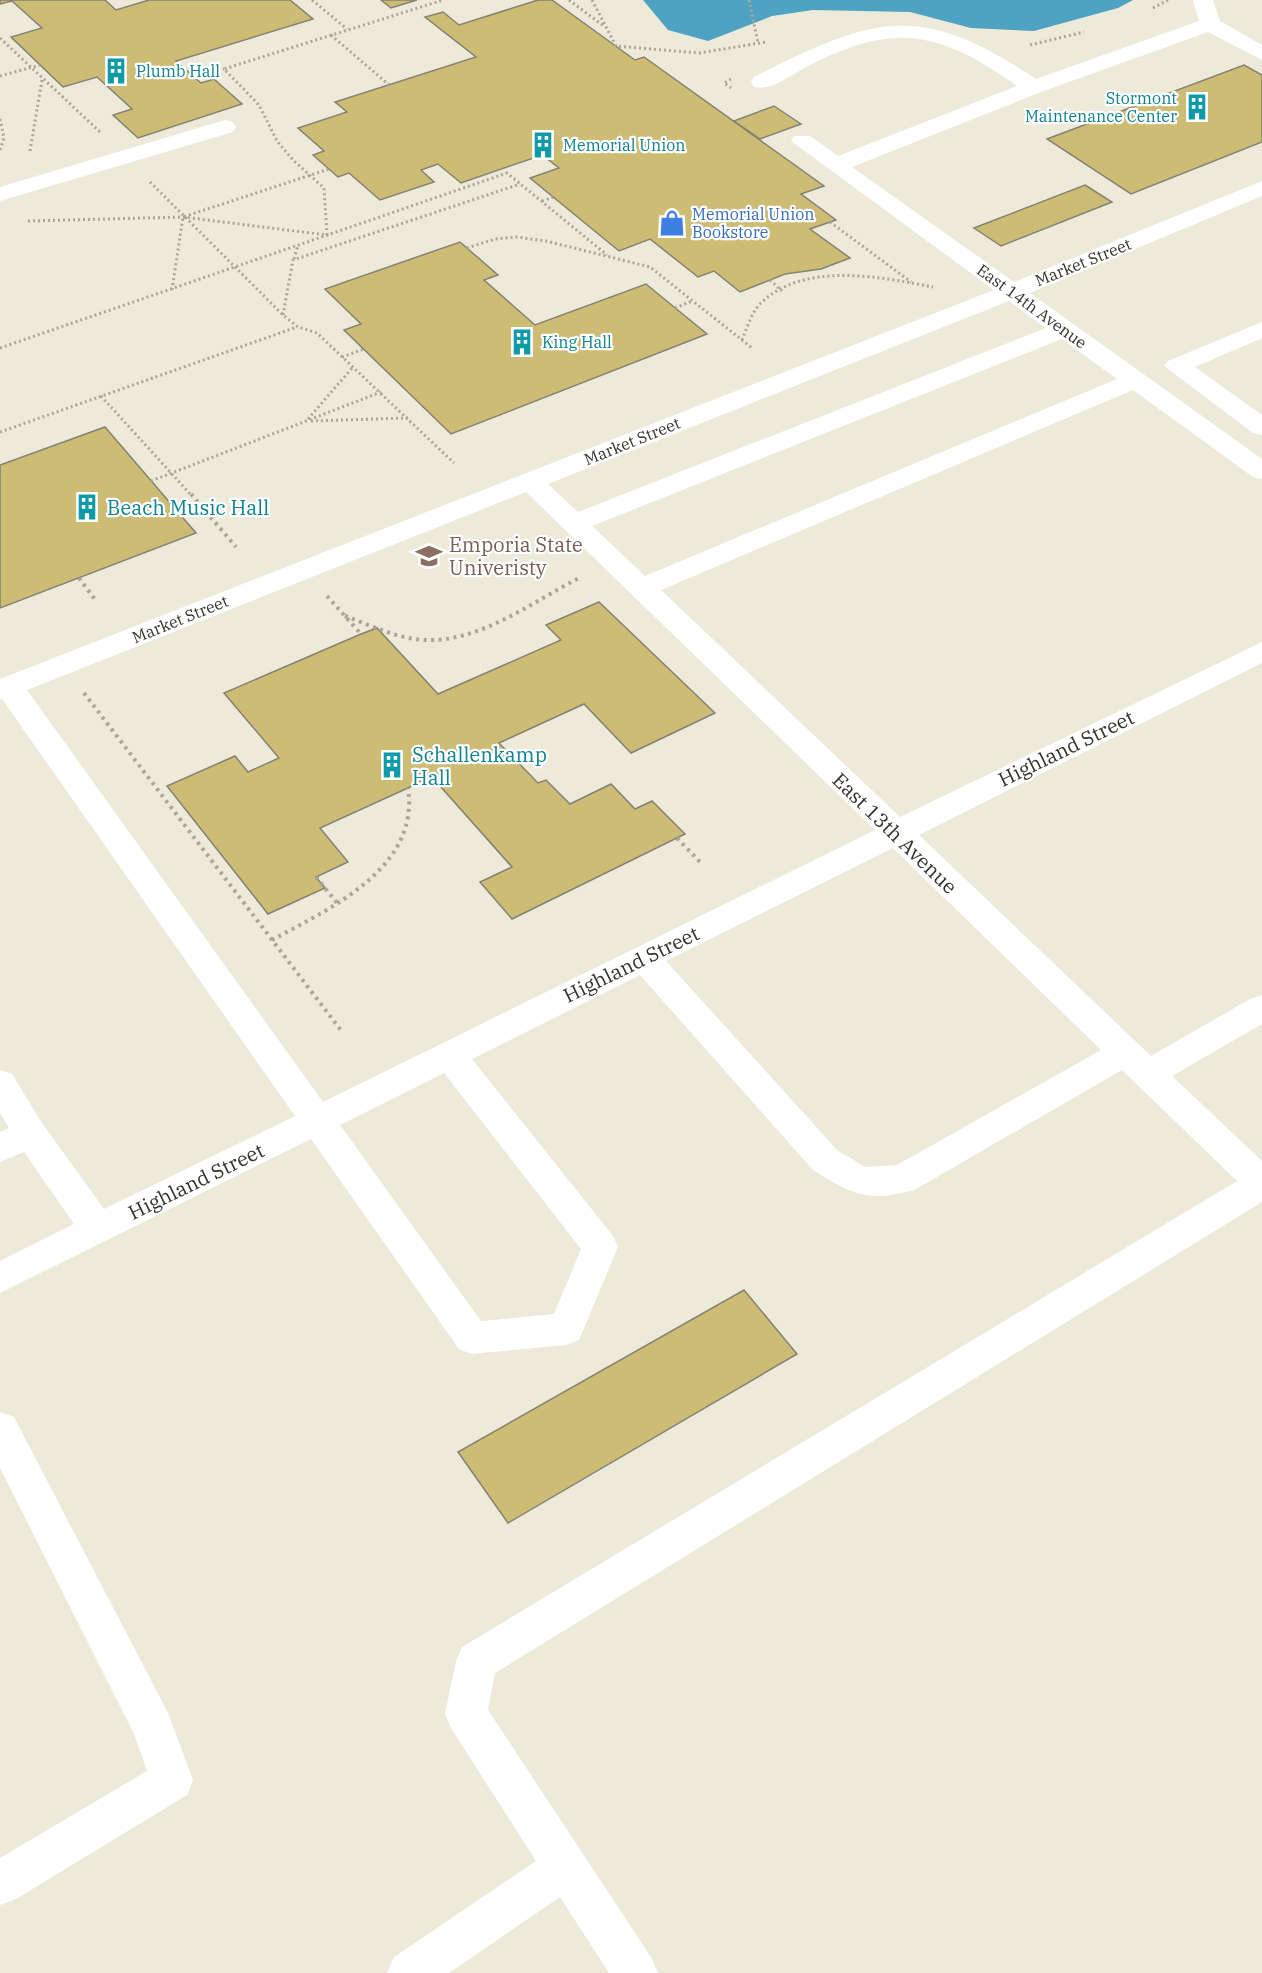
<svg xmlns="http://www.w3.org/2000/svg" width="1262" height="1973" font-family="'IBM Plex Serif',serif">
  <style>
    .water { fill: #4ea3c2 }
    .building { fill: #ccbc74; stroke: #858274; stroke-width: 1.5 }
    .lines { fill: none; stroke-linecap: round; stroke-linejoin: round }
    .path-far1 { stroke: #a8a69a; stroke-width: 3; stroke-dasharray: 2 3; stroke-linecap: butt }
    .path { stroke: #a8a69a; stroke-width: 4; stroke-dasharray: 3 4.5; stroke-linecap: butt }
    .minor { fill: #fff; fill-rule: evenodd }
    .labels { text-anchor: middle; dominant-baseline: central; stroke-width: 4.5; stroke-linejoin: round; paint-order: stroke }
    .far-culture-label { font-size: 16px; fill: #0d838f; stroke: #fff; text-anchor: start }
    .far-shop-label { font-size: 16px; fill: #366cbe; stroke: #fff; text-anchor: start }
    .far-street-label { font-size: 16px; fill: #34322c; stroke: #fff }
    .culture-label { font-size: 20px; fill: #0d838f; stroke: #fff; text-anchor: start }
    .education-label { font-size: 20px; fill: #785e54; stroke: #fff; text-anchor: start }
    .street-label { font-size: 20px; fill: #34322c; stroke: #fff }
  </style>
  <rect width="100%" height="100%" fill="#edeada"/>
  <path class="water" d="M 643,0 L 1133,0 L 1118,8 L 1034,31 L 971,28 L 910,12 L 813,10 L 772,16 L 708,41 L 668,30 Z"/>
  <g class="building">
    <path d="M 0,0 L 105,0 L 116,10 L 149,0 L 290,0 L 313,19 L 176,61 L 201,83 L 214,79 L 242,104 L 138,138 L 113,115 L 132,109 L 97,77 L 63,87 L 11,37 L 42,28 L 12,1 L 0,4 Z"/>
    <path d="M 381,0 L 417,0 L 391,8 Z"/>
    <path d="M 538,0 L 552,0 L 635,60 L 644,57 L 824,186 L 801,194 L 836,220 L 810,229 L 850,258 L 821,269 L 785,274 L 740,292 L 714,271 L 698,277 L 650,239 L 619,251 L 530,178 L 559,168 L 542,155 L 461,183 L 438,164 L 421,170 L 434,182 L 380,200 L 349,173 L 338,177 L 313,155 L 324,151 L 298,128 L 347,112 L 335,102 L 476,57 L 425,17 L 443,12 L 459,25 Z"/>
    <path d="M 1244,65 L 1262,75 L 1262,142 L 1131,194 L 1047,139 Z"/>
    <path d="M 774,106 L 801,124 L 760,139 L 734,121 Z"/>
    <path d="M 1085,185 L 1112,202 L 1001,246 L 974,228 Z"/>
    <path d="M 460,242 L 498,275 L 484,280 L 535,325 L 646,284 L 707,334 L 451,434 L 344,330 L 361,324 L 325,289 Z"/>
    <path d="M 105,427 L 196,533 L 0,608 L 0,465 Z"/>
    <path d="M 599,602 L 715,713 L 631,753 L 584,704 L 499,743 L 538,783 L 546,780 L 570,804 L 611,784 L 635,809 L 652,801 L 685,834 L 512,919 L 480,882 L 512,867 L 432,777 L 320,828 L 348,862 L 316,877 L 325,888 L 268,914 L 167,786 L 235,756 L 248,772 L 279,758 L 224,693 L 361,634 L 377,628 L 438,694 L 561,640 L 546,625 Z"/>
    <path d="M 744,1290 L 797,1354 L 508,1523 L 458,1452 Z"/>
  </g>
  <g class="lines">
    <g class="path-far1">
      <path d="M 312,0 L 347,29"/>
      <path d="M 569,0 L 605,27"/>
      <path d="M 592,0 L 616,46 L 699,53 L 766,42"/>
      <path d="M 749,0 L 758,43"/>
      <path d="M 1153,8 L 1168,0"/>
      <path d="M 331,35 L 389,85"/>
      <path d="M 0,38 L 100,132"/>
      <path d="M 1030,45 L 1084,32"/>
      <path d="M 0,76 L 40,65"/>
      <path d="M 194,77 L 224,69"/>
      <path d="M 731,79 L 724,83 L 731,88"/>
      <path d="M 0,119 L 4,138 L 0,150"/>
      <path d="M 30,151 L 42,80"/>
      <path d="M 150,182 L 283,315 L 298,327 L 317,333 L 454,463"/>
      <path d="M 542,201 L 553,197"/>
      <path d="M 28,221 L 183,217 L 327,235 L 324,188 L 293,160 L 277,141 L 259,105 L 224,69 L 443,0"/>
      <path d="M 830,222 L 911,282"/>
      <path d="M 467,248 L 495,239 L 516,237 L 546,241 L 650,267 L 752,348"/>
      <path d="M 294,259 L 298,245"/>
      <path d="M 770,280 L 782,291"/>
      <path d="M 172,290 L 183,217 L 329,169"/>
      <path d="M 675,308 L 692,301"/>
      <path d="M 283,315 L 293,260 L 520,184"/>
      <path d="M 742,340 C 747,328 751,313 761,303 C 804,261 881,277 933,287"/>
      <path d="M 0,348 L 507,173 L 607,255"/>
      <path d="M 342,357 L 364,349"/>
      <path d="M 101,396 L 192,496"/>
      <path d="M 308,419 L 353,367"/>
      <path d="M 311,421 L 408,418"/>
      <path d="M 0,432 L 297,327"/>
      <path d="M 151,481 L 381,392"/>
    </g>
    <g class="path">
      <path d="M 191,494 L 236,547"/>
      <path d="M 79,578 L 96,601"/>
      <path d="M 327,596 L 361,634"/>
      <path d="M 345,616 C 370,625 398,639 425,640 C 481,642 532,602 579,578"/>
      <path d="M 84,693 L 343,1033"/>
      <path d="M 677,838 L 700,862"/>
      <path d="M 316,877 L 337,903"/>
      <path d="M 272,940 C 331,908 420,868 408,788"/>
    </g>
    <g class="minor">
      <path d="M 1193,0 L 1213,0 L 1220,21 L 1262,45 L 1262,60 L 1208,32 L 1041,92 L 852,167 L 1014,282 L 1262,181 L 1262,196 L 1030,293 L 1262,459 L 1262,479 L 1253,477 L 1133,390 L 661,590 L 900,817 L 1262,642 L 1262,663 L 919,835 L 1151,1056 L 1250,999 L 1262,995 L 1262,1024 L 1172,1076 L 1262,1161 L 1262,1202 L 495,1673 L 488,1710 L 651,1957 L 658,1973 L 609,1973 L 560,1897 L 449,1973 L 387,1973 L 394,1957 L 536,1861 L 451,1728 L 445,1714 L 456,1661 L 462,1647 L 1237,1181 L 1122,1070 L 916,1189 C 870,1204 851,1194 813,1170 L 640,975 L 472,1059 L 613,1236 L 618,1247 L 579,1340 L 566,1345 L 472,1354 L 459,1349 L 311,1139 L 0,1293 L 0,1261 L 74,1224 L 24,1152 L 0,1162 L 0,1132 L 9,1128 L 0,1113 L 0,1070 L 12,1074 L 42,1123 L 104,1209 L 295,1116 L 2,699 L 0,700 L 0,679 L 994,290 L 791,141 L 794,136 L 810,136 L 838,156 L 1017,86 C 935,28 890,22 801,70 C 786,78 771,91 754,87 L 751,82 L 754,77 C 872,17 919,0 1036,79 L 1199,21 ZM 1009,301 L 1046,328 L 578,512 L 548,484 ZM 1062,339 L 1117,379 L 645,576 L 592,526 ZM 526,492 L 875,830 L 323,1102 L 27,690 ZM 893,848 L 1101,1050 L 897,1165 L 865,1167 L 837,1150 L 666,961 ZM 444,1073 L 581,1249 L 554,1314 L 481,1321 L 340,1125 Z"/>
      <path d="M 225,120 L 233,122 L 236,127 L 233,132 L 0,201 L 0,187 Z"/>
      <path d="M 1262,322 L 1262,338 L 1195,367 L 1262,415 L 1262,435 L 1253,433 L 1164,366 L 1168,361 Z"/>
      <path d="M 0,1412 L 14,1417 L 168,1713 L 193,1780 L 187,1795 L 16,1899 L 0,1905 L 0,1858 L 147,1771 L 134,1734 L 0,1468 Z"/>
    </g>
  </g>
  <defs>
    <g id="building-bare" transform="scale(2.07)"><path d="M-4-6H4V6H1V3H-1V6H-4ZM-2.5-4.3h1.7v1.8h-1.7ZM.8-4.3h1.7v1.8H.8ZM-2.5-1h1.7V.8h-1.7ZM.8-1h1.7V.8H.8Z" fill="#0f9aa8" stroke="#fff" stroke-width="2.5" paint-order="stroke"/></g>
    <g id="shop-bare" transform="scale(2.07)"><path d="M-5-2.5h2.3a2.7 3.5 0 0 1 5.4 0H5L5.5 6h-11ZM-1.5-2.5h3a1.5 2.3 0 0 0-3 0Z" fill="#3f7fe0" stroke="#fff" stroke-width="2.5" paint-order="stroke"/></g>
    <g id="university-bare" transform="scale(2.07)"><path d="M0-5L7-2L0 1L-7-2ZM-4 1L0 2.5L4 1V4Q0 6-4 4Z" fill="#8d6e63" stroke="#fff" stroke-width="2.5" paint-order="stroke"/></g>
  </defs>
  <g fill-rule="evenodd">
    <use href="#building-bare" x="116" y="71"/>
    <use href="#building-bare" x="1197" y="107"/>
    <use href="#building-bare" x="543" y="145"/>
    <use href="#shop-bare" x="672" y="223"/>
    <use href="#building-bare" x="522" y="342"/>
    <use href="#building-bare" x="87" y="507"/>
    <use href="#university-bare" x="429" y="556"/>
    <use href="#building-bare" x="392" y="765"/>
  </g>
  <g class="labels">
    <g class="far-culture-label">
      <text x="136" y="71">Plumb Hall</text>
      <text x="1177" y="98" text-anchor="end">Stormont<tspan x="1177" dy="18">Maintenance Center</tspan></text>
      <text x="563" y="145">Memorial Union</text>
      <text x="542" y="342">King Hall</text>
    </g>
    <g class="far-shop-label">
      <text x="692" y="214">Memorial Union<tspan x="692" dy="18">Bookstore</tspan></text>
    </g>
    <g class="far-street-label">
      <text transform="translate(1083 262) rotate(-22)">Market Street</text>
      <text transform="translate(1032 306) rotate(36)">East 14th Avenue</text>
      <text transform="translate(632 441) rotate(-22)">Market Street</text>
      <text transform="translate(180 619) rotate(-22)">Market Street</text>
    </g>
    <g class="culture-label">
      <text x="107" y="507">Beach Music Hall</text>
      <text x="412" y="754">Schallenkamp<tspan x="412" dy="23">Hall</tspan></text>
    </g>
    <g class="education-label">
      <text x="449" y="544">Emporia State<tspan x="449" dy="23">Univeristy</tspan></text>
    </g>
    <g class="street-label">
      <text transform="translate(1066 748) rotate(-26)">Highland Street</text>
      <text transform="translate(895 833) rotate(44)">East 13th Avenue</text>
      <text transform="translate(631 964) rotate(-26)">Highland Street</text>
      <text transform="translate(196 1181) rotate(-26)">Highland Street</text>
    </g>
  </g>
</svg>
